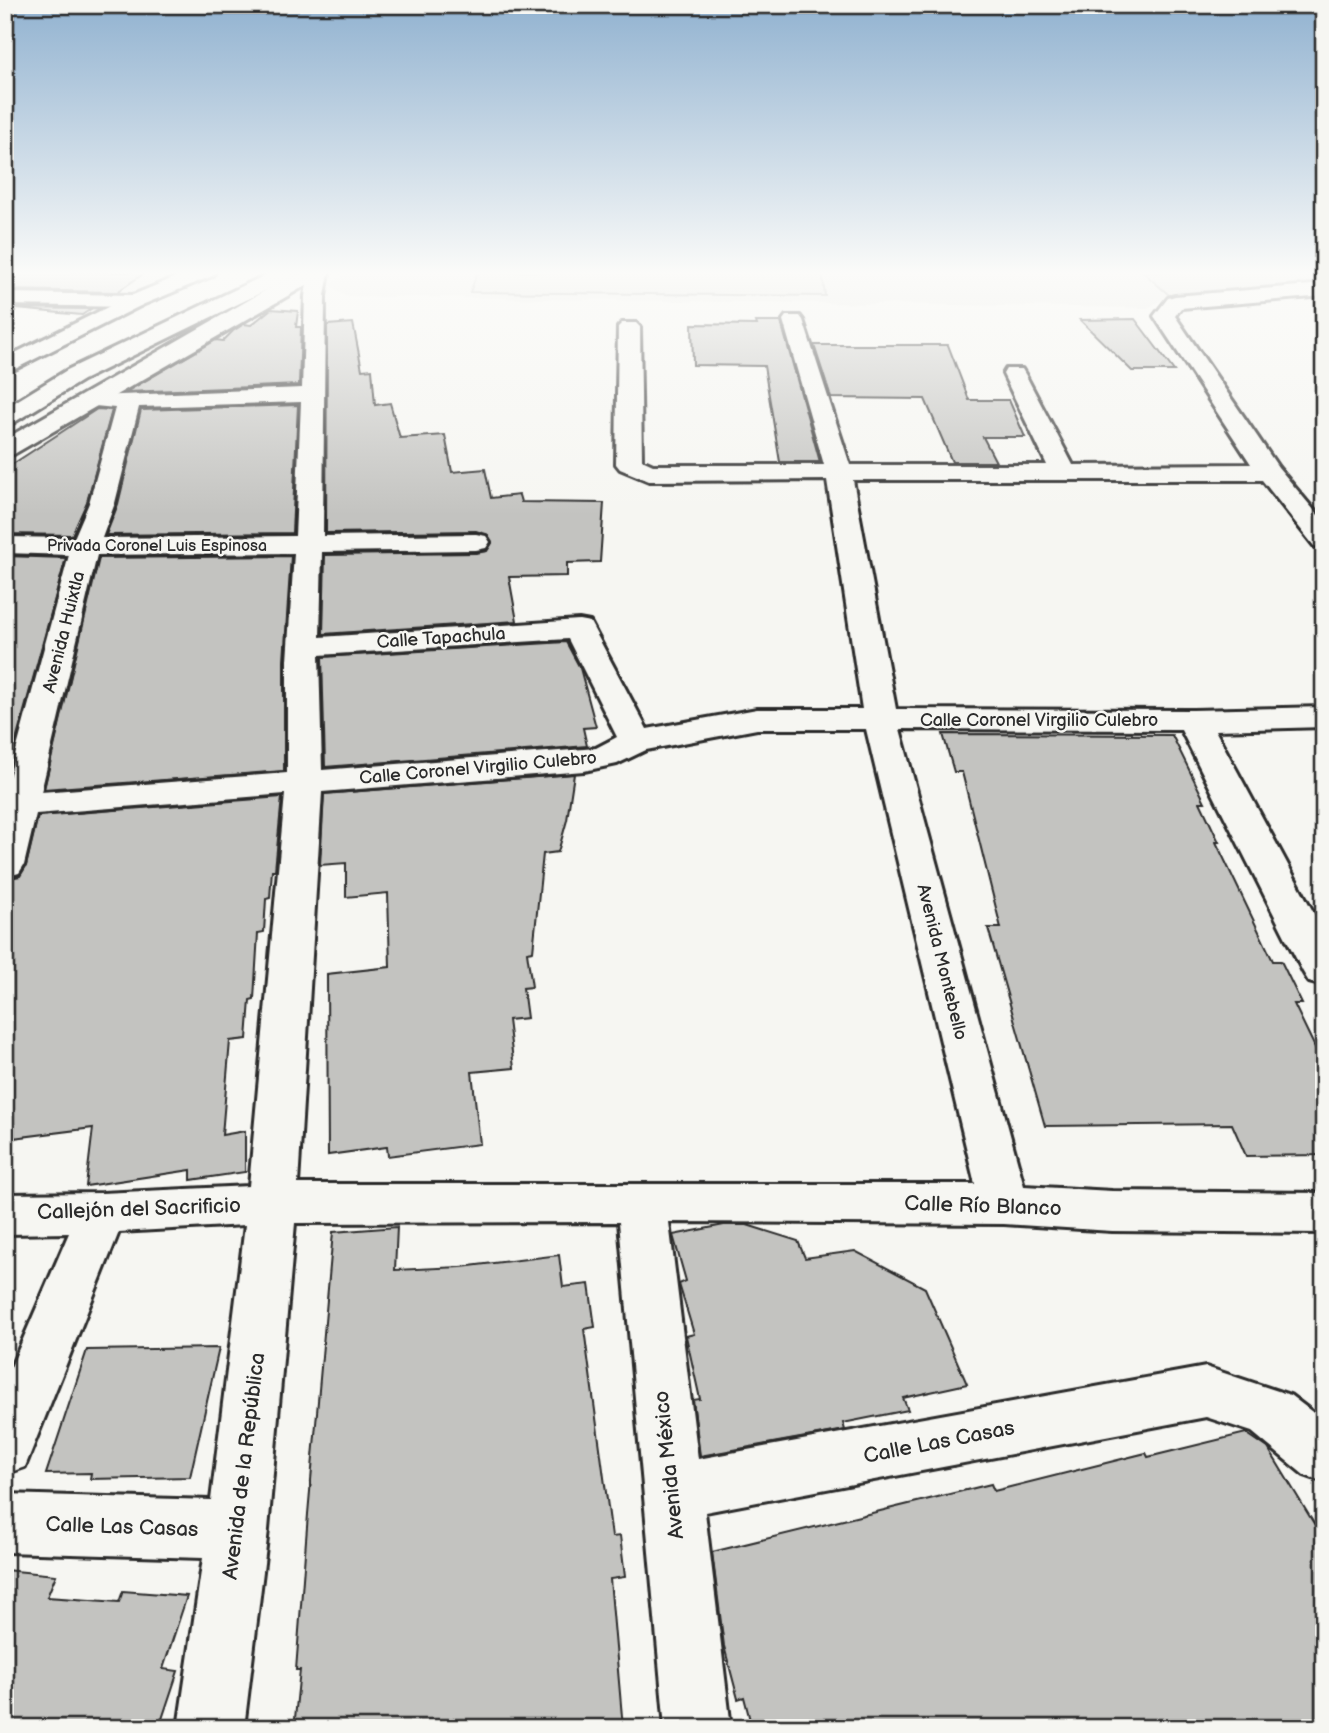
<svg xmlns="http://www.w3.org/2000/svg" width="1329" height="1733" font-family="'Balsamiq Sans',sans-serif">
  <style>
    .built { fill: #e7e7e3 }
    .green { fill: #d9d9d5; stroke: #828280; stroke-width: 2 }
    .building { fill: #c3c3c0; stroke: #2b2b2b; stroke-width: 2 }
    .lines { fill: none; stroke-linecap: round; stroke-linejoin: round }
    .minor-casing { stroke: #2b2b2b; stroke-width: 6 }
    .tertiary-casing { stroke: #2b2b2b; stroke-width: 6 }
    .trunk-casing { stroke: #2b2b2b; stroke-width: 6 }
    .minor { fill: #f6f6f2; fill-rule: evenodd }
    .tertiary { fill: #f6f6f2; fill-rule: evenodd }
    .trunk { fill: #f6f6f2; fill-rule: evenodd }
    .labels { text-anchor: middle; dominant-baseline: central; stroke-width: 5; stroke-linejoin: round; paint-order: stroke }
    .far-street-label { font-size: 16px; fill: #2b2b2b; stroke: #f6f6f2 }
    .street-label { font-size: 18px; fill: #2b2b2b; stroke: #f6f6f2 }
    .near-street-label { font-size: 21px; fill: #2b2b2b; stroke: #f6f6f2 }
  </style>
  <rect width="100%" height="100%" fill="#f6f6f2"/>
  <filter id="ink" filterUnits="userSpaceOnUse"><feTurbulence type="fractalNoise" baseFrequency=".0143" numOctaves="2"/><feDisplacementMap in="SourceGraphic" scale="14" xChannelSelector="R" yChannelSelector="G"/><feConvolveMatrix kernelMatrix="1 2 1 2 8 2 1 2 1" color-interpolation-filters="sRGB"/></filter>
  <g filter="url(#ink)">
    <g class="built">
      <path d="M 5,272 L 189,272 L 137,294 L 5,292 Z"/>
      <path d="M 352,272 L 1143,272 L 1169,295 L 1148,308 L 345,296 L 328,284 Z"/>
    </g>
    <g class="green">
      <path d="M 478,272 L 822,272 L 825,296 L 470,292 Z"/>
      <path d="M 1143,272 L 1324,272 L 1324,285 L 1169,295 Z"/>
    </g>
    <g class="building">
      <path d="M 5,272 L 146,272 L 117,292 L 5,290 Z"/>
      <path d="M 5,308 L 91,309 L 82,315 Z"/>
      <path d="M 271,309 L 298,311 L 296,327 L 301,327 L 299,385 L 126,392 L 216,340 L 223,341 L 233,331 L 244,324 L 251,325 Z"/>
      <path d="M 1135,319 L 1174,371 L 1132,371 L 1080,320 Z"/>
      <path d="M 756,322 L 781,322 L 820,462 L 780,462 L 764,366 L 693,365 L 692,324 L 757,325 Z"/>
      <path d="M 353,323 L 362,370 L 372,369 L 375,405 L 390,403 L 400,438 L 445,435 L 452,472 L 485,469 L 491,498 L 519,495 L 521,502 L 604,503 L 600,562 L 567,563 L 567,576 L 509,577 L 517,621 L 323,634 L 325,555 L 476,553 L 487,551 L 492,543 L 488,535 L 476,531 L 326,533 L 327,325 Z"/>
      <path d="M 814,345 L 948,345 L 969,400 L 1009,400 L 1025,437 L 983,437 L 996,462 L 952,462 L 925,399 L 831,398 Z"/>
      <path d="M 298,405 L 292,533 L 106,535 L 118,504 L 141,410 Z"/>
      <path d="M 97,409 L 112,410 L 87,502 L 72,535 L 5,534 L 5,469 Z"/>
      <path d="M 5,556 L 66,558 L 5,781 Z"/>
      <path d="M 291,556 L 284,661 L 284,771 L 44,789 L 99,558 Z"/>
      <path d="M 566,642 L 580,668 L 596,727 L 583,728 L 587,746 L 325,767 L 322,657 Z"/>
      <path d="M 943,734 L 1172,735 L 1205,802 L 1200,802 L 1219,842 L 1216,842 L 1273,961 L 1281,961 L 1302,1004 L 1294,1004 L 1324,1066 L 1324,1155 L 1246,1156 L 1232,1124 L 1045,1126 L 988,928 L 1001,928 L 962,772 L 954,772 Z"/>
      <path d="M 574,774 L 567,820 L 558,852 L 543,854 L 533,951 L 527,952 L 532,987 L 523,988 L 527,1018 L 508,1020 L 514,1068 L 472,1072 L 480,1144 L 388,1156 L 387,1147 L 328,1155 L 327,974 L 390,967 L 388,893 L 346,897 L 346,863 L 320,865 L 324,794 Z"/>
      <path d="M 282,797 L 275,870 L 272,870 L 270,898 L 266,899 L 264,932 L 258,933 L 254,999 L 250,1000 L 247,1039 L 230,1041 L 222,1135 L 245,1131 L 245,1172 L 191,1180 L 191,1170 L 86,1186 L 93,1128 L 5,1139 L 5,879 L 20,876 L 26,866 L 38,816 Z"/>
      <path d="M 724,1225 L 747,1225 L 798,1241 L 805,1258 L 855,1251 L 925,1288 L 967,1384 L 903,1398 L 908,1410 L 843,1423 L 845,1430 L 700,1456 L 693,1400 L 700,1399 L 686,1336 L 694,1334 L 679,1284 L 686,1281 L 673,1235 Z"/>
      <path d="M 397,1227 L 395,1270 L 461,1267 L 559,1255 L 563,1287 L 589,1284 L 595,1327 L 584,1329 L 612,1537 L 620,1536 L 625,1577 L 610,1579 L 623,1728 L 294,1728 L 300,1670 L 296,1670 L 308,1514 L 333,1232 Z"/>
      <path d="M 219,1348 L 190,1477 L 90,1479 L 91,1473 L 46,1474 L 87,1350 Z"/>
      <path d="M 1246,1433 L 1268,1448 L 1324,1540 L 1324,1728 L 752,1728 L 744,1697 L 738,1699 L 724,1646 L 712,1552 L 991,1484 L 994,1491 L 1146,1453 L 1148,1457 Z"/>
      <path d="M 5,1570 L 56,1575 L 47,1597 L 119,1602 L 123,1591 L 187,1596 L 163,1669 L 178,1671 L 159,1728 L 5,1728 Z"/>
    </g>
    <g class="lines">
      <g class="minor-casing">
        <g id="minor">
          <path d="M 309,272 L 329,272 L 325,296 L 323,536 L 476,534 L 486,536 L 490,542 L 486,548 L 476,550 L 322,552 L 320,637 L 579,620 L 590,622 L 647,729 L 757,709 L 862,709 L 827,480 L 649,481 L 620,469 L 616,464 L 618,327 L 622,323 L 636,323 L 640,327 L 642,460 L 653,465 L 824,465 L 783,320 L 786,316 L 800,316 L 803,320 L 850,465 L 1047,465 L 1003,374 L 1006,369 L 1022,369 L 1025,374 L 1073,465 L 1251,464 L 1154,316 L 1168,298 L 1175,296 L 1324,284 L 1324,296 L 1181,308 L 1175,316 L 1278,467 L 1324,522 L 1324,548 L 1314,546 L 1262,480 L 853,480 L 896,709 L 1193,710 L 1324,707 L 1324,727 L 1215,730 L 1324,932 L 1324,986 L 1309,982 L 1303,972 L 1181,730 L 900,729 L 1024,1186 L 1112,1191 L 1324,1193 L 1324,1233 L 1112,1231 L 1004,1224 L 669,1222 L 698,1459 L 1206,1367 L 1290,1395 L 1324,1421 L 1324,1482 L 1304,1475 L 1252,1432 L 1206,1417 L 705,1512 L 731,1728 L 665,1728 L 619,1222 L 295,1223 L 268,1530 L 244,1728 L 178,1728 L 203,1558 L 5,1552 L 5,1494 L 211,1500 L 245,1225 L 119,1232 L 25,1467 L 5,1474 L 5,1381 L 69,1233 L 5,1234 L 5,1194 L 102,1193 L 249,1186 L 285,794 L 36,814 L 24,865 L 19,873 L 5,877 L 5,792 L 69,555 L 5,553 L 5,537 L 74,538 L 89,503 L 115,408 L 95,406 L 91,401 L 95,396 L 302,388 L 305,296 ZM 301,402 L 295,536 L 102,538 L 115,503 L 139,407 ZM 294,553 L 287,661 L 287,773 L 41,792 L 97,555 ZM 568,639 L 617,737 L 596,748 L 584,749 L 322,770 L 319,655 ZM 757,729 L 866,729 L 975,1184 L 298,1184 L 322,792 L 584,771 L 617,764 L 646,750 Z"/>
          <path d="M 5,293 L 135,295 L 142,297 L 145,301 L 142,305 L 135,307 L 5,305 Z"/>
        </g>
      </g>
      <g class="tertiary-casing">
        <g id="tertiary">
          <path d="M 188,272 L 215,272 L 212,276 L 142,305 L 5,374 L 5,358 L 128,297 Z"/>
          <path d="M 303,272 L 329,272 L 14,454 L 5,456 L 5,439 L 273,286 Z"/>
        </g>
      </g>
      <g class="trunk-casing">
        <path id="trunk" d="M 272,272 L 298,272 L 295,276 L 83,380 L 13,423 L 5,425 L 5,408 L 67,370 Z"/>
      </g>
      <use href="#minor" class="minor"/>
      <use href="#tertiary" class="tertiary"/>
      <use href="#trunk" class="trunk"/>
    </g>
  </g>
  <linearGradient id="sky" x2="0" y2="1"><stop stop-color="#91b2d0"/><stop offset="0.53" stop-color="#fbfbf9"/><stop offset="1" stop-color="#fbfbf9" stop-opacity="0"/></linearGradient>
  <rect width="1329" height="515" fill="url(#sky)"/>
  <g class="labels">
    <g class="far-street-label">
      <text x="157" y="546">Privada Coronel Luis Espinosa</text>
    </g>
    <g class="street-label">
      <text transform="translate(64 632) rotate(-76)">Avenida Huixtla</text>
      <text transform="translate(441 638) rotate(-4)">Calle Tapachula</text>
      <text x="1039" y="720">Calle Coronel Virgilio Culebro</text>
      <text transform="translate(478 768) rotate(-5)">Calle Coronel Virgilio Culebro</text>
      <text transform="translate(942 962) rotate(76)">Avenida Montebello</text>
    </g>
    <g class="near-street-label">
      <text transform="translate(983 1206) rotate(2)">Calle Río Blanco</text>
      <text transform="translate(139 1209) rotate(-2)">Callejón del Sacrificio</text>
      <text transform="translate(939 1442) rotate(-11)">Calle Las Casas</text>
      <text transform="translate(669 1465) rotate(-96)">Avenida México</text>
      <text transform="translate(244 1466) rotate(-83)">Avenida de la República</text>
      <text transform="translate(122 1527) rotate(2)">Calle Las Casas</text>
    </g>
  </g>
  <rect width="1329" height="1733" fill="none" stroke="#f6f6f2" stroke-width="28"/>
  <rect x="14" y="14" width="1301" height="1705" fill="none" stroke="#2b2b2b" stroke-width="2.5" filter="url(#ink)"/>
</svg>
